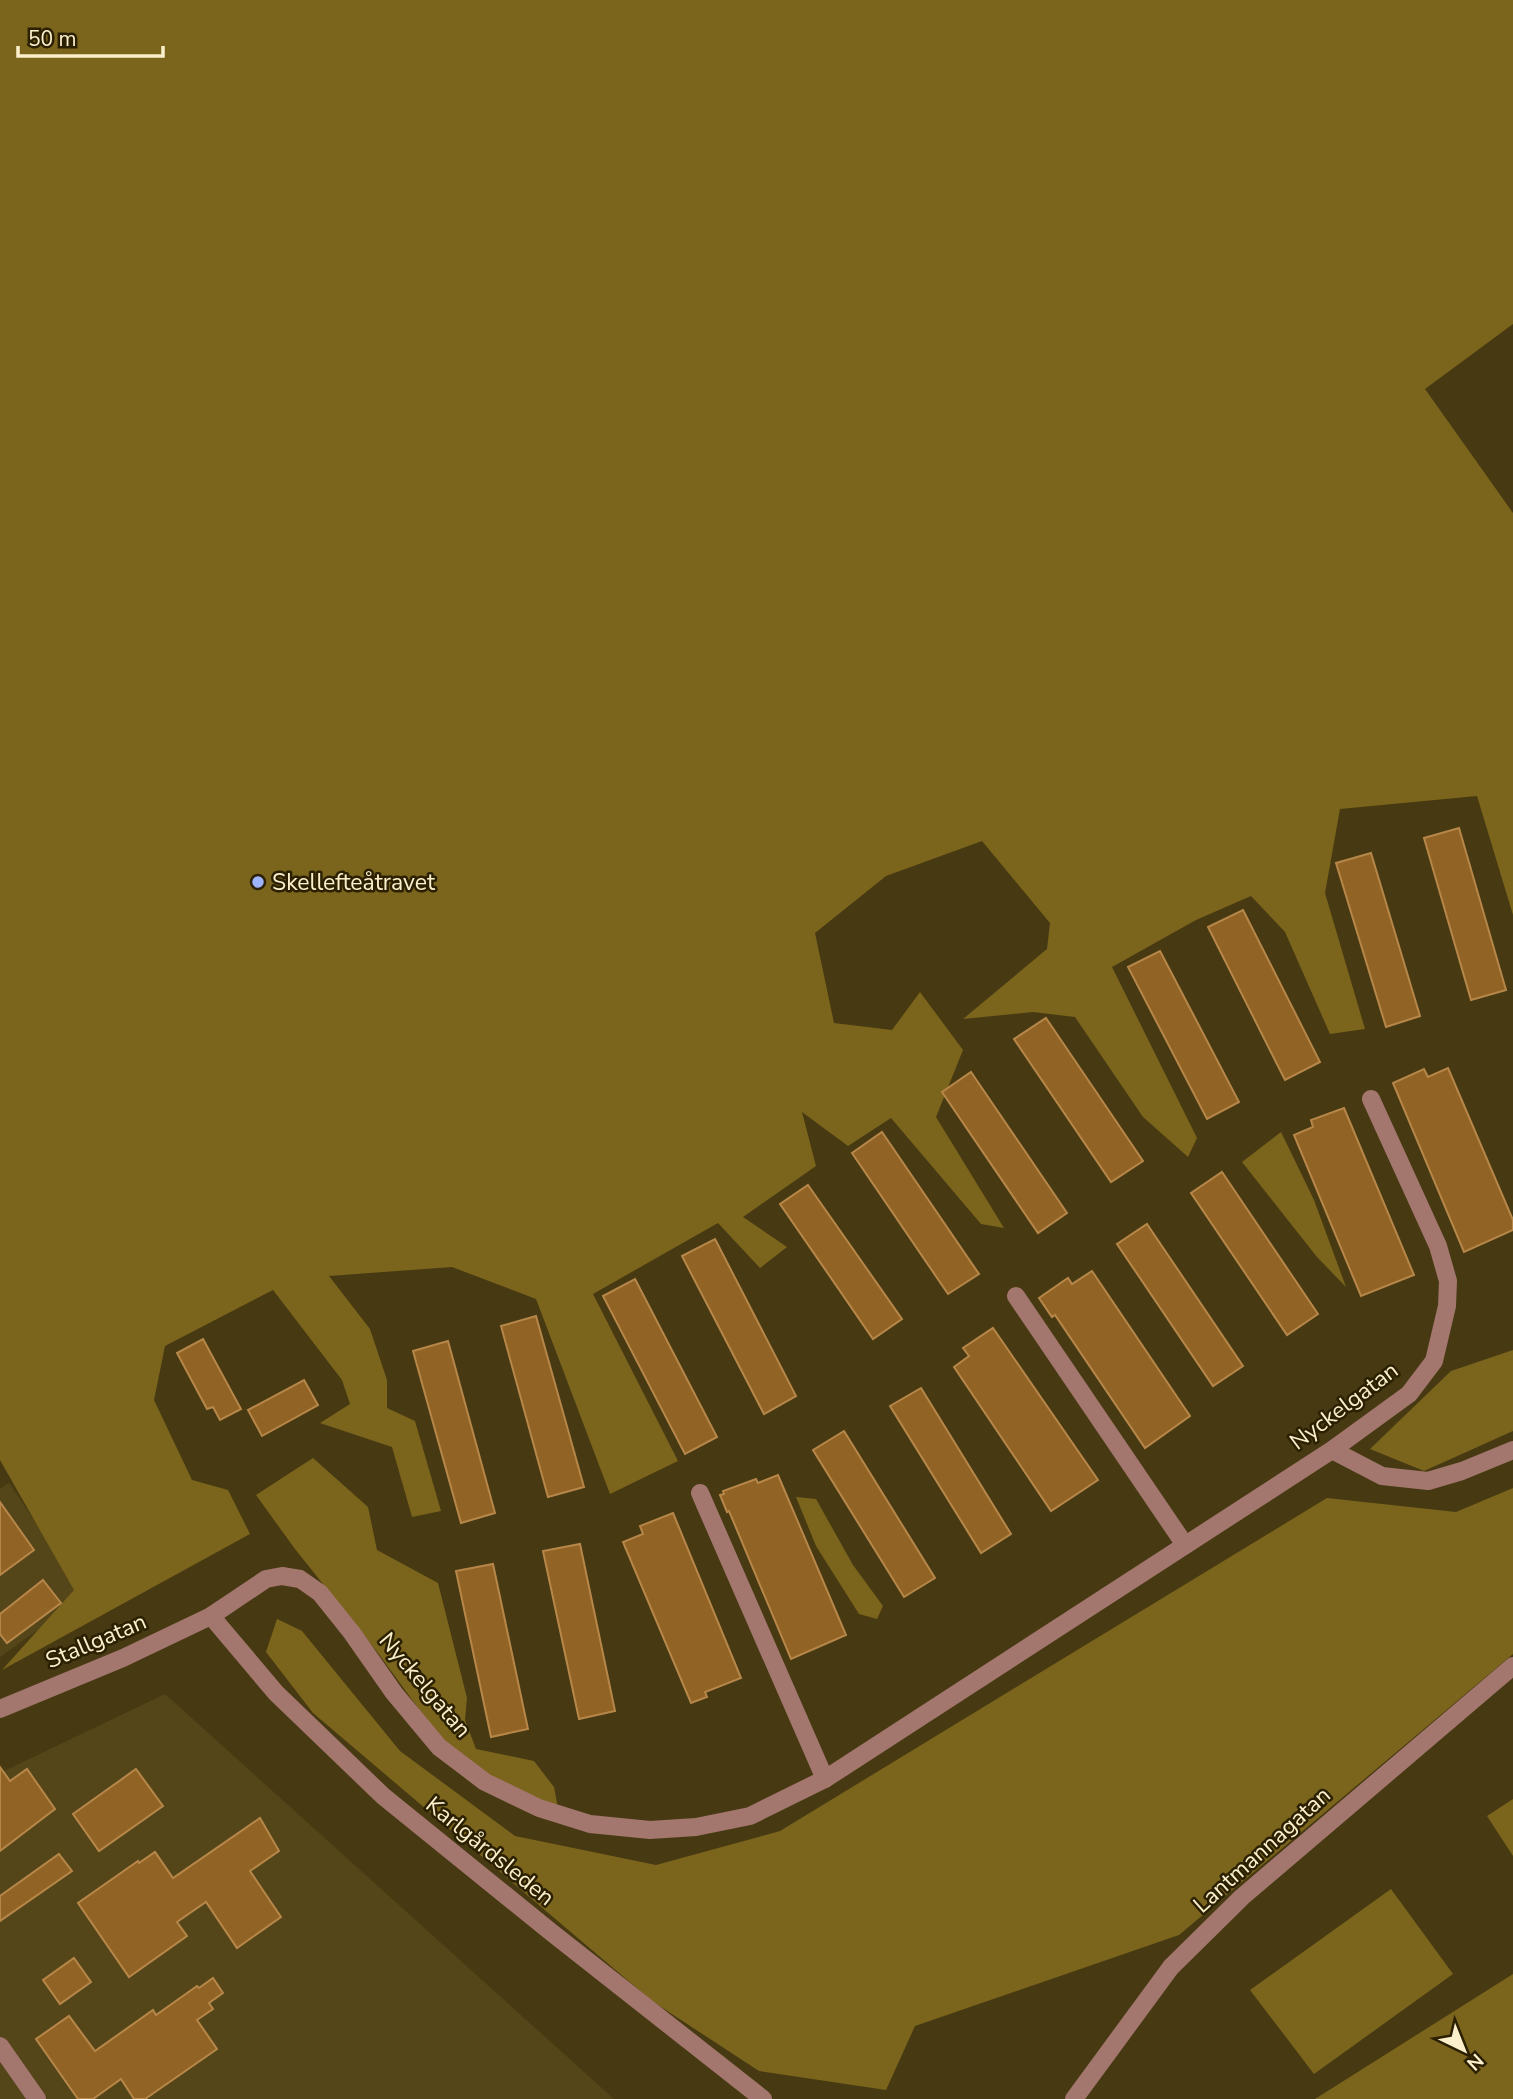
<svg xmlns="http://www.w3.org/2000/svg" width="1513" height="2099" font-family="'Nunito Sans',sans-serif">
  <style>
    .built { fill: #544619 }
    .green { fill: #7b641c }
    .building { fill: #916324; stroke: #b7874a; stroke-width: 2 }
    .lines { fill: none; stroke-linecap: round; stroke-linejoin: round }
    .minor { stroke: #a3766e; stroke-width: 18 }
    .poi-dot { fill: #9eb4fd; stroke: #2b2102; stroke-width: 2.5 }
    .labels { text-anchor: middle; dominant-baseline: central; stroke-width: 5; stroke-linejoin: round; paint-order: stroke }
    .poi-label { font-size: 23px; fill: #fcefcb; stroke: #2b2102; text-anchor: start }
    .street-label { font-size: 23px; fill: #fcefcb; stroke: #2b2102 }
  </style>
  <rect width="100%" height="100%" fill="#473a12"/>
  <g class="built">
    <path d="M 9,1483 L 85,1596 L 0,1657 L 0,1489 Z"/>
    <path d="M 165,1694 L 614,2099 L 0,2099 L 0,1773 Z"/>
  </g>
  <g class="green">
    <path d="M 0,0 L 1513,0 L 1513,324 L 1425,389 L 1513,513 L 1513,915 L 1477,796 L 1340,809 L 1325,893 L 1365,1029 L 1330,1034 L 1285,932 L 1251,896 L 1196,920 L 1112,967 L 1197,1138 L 1188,1157 L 1143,1117 L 1075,1017 L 1033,1012 L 963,1019 L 1047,949 L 1050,923 L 982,841 L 886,876 L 815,933 L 834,1023 L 892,1030 L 920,992 L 963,1050 L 936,1117 L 1004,1228 L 981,1224 L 891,1118 L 848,1146 L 802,1112 L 816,1166 L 743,1217 L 787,1247 L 760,1268 L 718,1223 L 593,1294 L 678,1461 L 610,1494 L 536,1299 L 452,1267 L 329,1276 L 370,1329 L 387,1380 L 387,1408 L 415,1421 L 441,1511 L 412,1517 L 392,1447 L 320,1423 L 350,1404 L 342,1380 L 273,1290 L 165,1346 L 154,1400 L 192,1480 L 228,1490 L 250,1534 L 2,1670 L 74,1590 L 0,1460 Z"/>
    <path d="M 1281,1132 L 1314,1200 L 1346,1287 L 1317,1257 L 1242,1162 Z"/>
    <path d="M 1513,1350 L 1513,1431 L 1424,1471 L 1370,1449 L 1451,1371 Z"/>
    <path d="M 313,1458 L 368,1507 L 377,1550 L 438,1583 L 467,1698 L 465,1720 L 476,1749 L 534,1761 L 554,1787 L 558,1808 L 510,1789 L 445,1745 L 378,1653 L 295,1549 L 256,1495 Z"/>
    <path d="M 1513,1488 L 1513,1654 L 1179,1935 L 915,2026 L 886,2090 L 759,2071 L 652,2001 L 313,1713 L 266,1652 L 277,1619 L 302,1631 L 400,1751 L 515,1836 L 656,1865 L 780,1831 L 1327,1498 L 1456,1512 Z"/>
    <path d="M 796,1497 L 816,1499 L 853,1565 L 883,1606 L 877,1619 L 859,1614 L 816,1546 Z"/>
    <path d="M 1513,1799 L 1513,1856 L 1487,1816 Z"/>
    <path d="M 1391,1889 L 1453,1974 L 1314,2074 L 1250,1990 Z"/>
    <path d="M 1513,1974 L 1513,2099 L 1315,2099 Z"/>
  </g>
  <g class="building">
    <path d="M 1459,828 L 1506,990 L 1471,1000 L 1424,838 Z"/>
    <path d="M 1371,853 L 1420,1016 L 1386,1027 L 1336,863 Z"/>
    <path d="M 1243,910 L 1320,1062 L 1285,1080 L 1208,927 Z"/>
    <path d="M 1160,951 L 1239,1102 L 1207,1119 L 1128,967 Z"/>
    <path d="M 1046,1018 L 1143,1161 L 1111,1182 L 1014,1039 Z"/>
    <path d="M 1448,1068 L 1513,1220 L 1513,1230 L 1464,1252 L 1393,1083 L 1424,1069 L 1428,1077 Z"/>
    <path d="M 971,1072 L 1067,1213 L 1038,1233 L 942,1092 Z"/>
    <path d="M 1344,1108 L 1414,1275 L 1361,1296 L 1294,1135 L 1313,1127 L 1311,1120 Z"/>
    <path d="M 882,1132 L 979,1274 L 948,1294 L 852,1153 Z"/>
    <path d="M 1222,1172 L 1318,1314 L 1287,1335 L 1191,1193 Z"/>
    <path d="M 808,1185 L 902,1319 L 873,1339 L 780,1204 Z"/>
    <path d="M 1147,1224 L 1243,1366 L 1213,1386 L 1117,1244 Z"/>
    <path d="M 715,1239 L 796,1396 L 764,1414 L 682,1256 Z"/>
    <path d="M 1092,1271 L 1190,1416 L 1145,1448 L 1055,1315 L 1052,1317 L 1039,1298 L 1068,1278 L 1072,1284 Z"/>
    <path d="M 635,1279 L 717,1437 L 685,1454 L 603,1296 Z"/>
    <path d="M 536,1316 L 584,1487 L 548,1497 L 501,1326 Z"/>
    <path d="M 993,1328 L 1098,1480 L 1051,1511 L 954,1367 L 969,1356 L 963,1348 Z"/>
    <path d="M 203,1339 L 241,1409 L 220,1420 L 213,1407 L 207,1409 L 177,1353 Z"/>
    <path d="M 448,1341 L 495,1513 L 461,1523 L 413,1351 Z"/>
    <path d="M 304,1380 L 318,1405 L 262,1436 L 248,1410 Z"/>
    <path d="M 921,1388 L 1011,1534 L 981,1553 L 890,1406 Z"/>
    <path d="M 844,1431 L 935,1578 L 904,1597 L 813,1450 Z"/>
    <path d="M 778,1475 L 846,1635 L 791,1659 L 729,1511 L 727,1512 L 720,1495 L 724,1494 L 723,1491 L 756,1479 L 758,1483 Z"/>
    <path d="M 0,1502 L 34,1550 L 0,1575 Z"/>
    <path d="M 673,1513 L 741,1678 L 705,1692 L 707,1697 L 691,1703 L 623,1542 L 643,1534 L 640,1526 Z"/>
    <path d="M 580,1544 L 615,1711 L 579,1719 L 543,1551 Z"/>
    <path d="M 493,1564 L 528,1729 L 491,1737 L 456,1571 Z"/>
    <path d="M 43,1580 L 61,1603 L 7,1643 L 0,1634 L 0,1614 Z"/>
    <path d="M 0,1767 L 10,1781 L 27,1769 L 55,1809 L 0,1851 Z"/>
    <path d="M 136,1769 L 163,1806 L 99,1851 L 73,1814 Z"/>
    <path d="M 260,1818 L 279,1851 L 250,1871 L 281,1917 L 237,1948 L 206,1902 L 177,1922 L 187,1936 L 129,1977 L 78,1903 L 138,1861 L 139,1863 L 155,1852 L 173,1878 Z"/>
    <path d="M 59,1854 L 72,1871 L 0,1921 L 0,1896 Z"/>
    <path d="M 74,1958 L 91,1982 L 60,2004 L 43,1980 Z"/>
    <path d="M 213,1978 L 223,1993 L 209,2003 L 213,2009 L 197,2020 L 217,2049 L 145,2099 L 134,2099 L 121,2079 L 93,2099 L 78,2099 L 36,2039 L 69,2016 L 95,2051 L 153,2010 L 156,2015 L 197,1986 L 199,1988 Z"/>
  </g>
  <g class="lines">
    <g class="minor">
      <path d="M 1016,1296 L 1185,1545"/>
      <path d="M 1332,1450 L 1382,1476 L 1428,1481 L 1462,1471 L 1513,1450"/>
      <path d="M 700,1493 L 825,1779"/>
      <path d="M 211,1616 L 276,1693 L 383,1796 L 551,1932 L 763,2099"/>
      <path d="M 0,1709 L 123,1658 L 211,1616 L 266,1579 L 282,1576 L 300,1579 L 320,1593 L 352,1633 L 394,1693 L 439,1747 L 485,1782 L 539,1808 L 590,1824 L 650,1830 L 696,1827 L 750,1816 L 825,1779 L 1332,1450 L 1409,1394 L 1434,1361 L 1447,1306 L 1448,1281 L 1438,1246 L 1371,1099"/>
      <path d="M 0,2046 L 37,2099"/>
      <path d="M 1074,2099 L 1171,1967 L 1242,1897 L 1513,1666"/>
    </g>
  </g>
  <circle class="poi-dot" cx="258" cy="882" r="7"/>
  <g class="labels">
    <g class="poi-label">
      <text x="272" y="882">Skellefteåtravet</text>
    </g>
    <g class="street-label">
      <text transform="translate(1344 1406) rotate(-37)">Nyckelgatan</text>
      <text transform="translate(96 1641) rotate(-23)">Stallgatan</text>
      <text transform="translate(425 1685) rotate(50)">Nyckelgatan</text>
      <text transform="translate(1262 1850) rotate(-42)">Lantmannagatan</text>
      <text transform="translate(490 1851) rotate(39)">Karlgårdsleden</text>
    </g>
  </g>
  <g transform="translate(1464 2050) rotate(137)" stroke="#2b2102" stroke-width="5" paint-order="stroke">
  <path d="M0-5L12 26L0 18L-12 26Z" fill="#fcefcb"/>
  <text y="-10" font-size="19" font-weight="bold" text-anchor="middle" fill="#fcefcb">N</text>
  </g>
  <path d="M18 46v10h145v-10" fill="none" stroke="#fcefcb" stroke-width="3.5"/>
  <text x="28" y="46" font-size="21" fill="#fcefcb" stroke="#2b2102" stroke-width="5" paint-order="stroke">50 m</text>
</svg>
